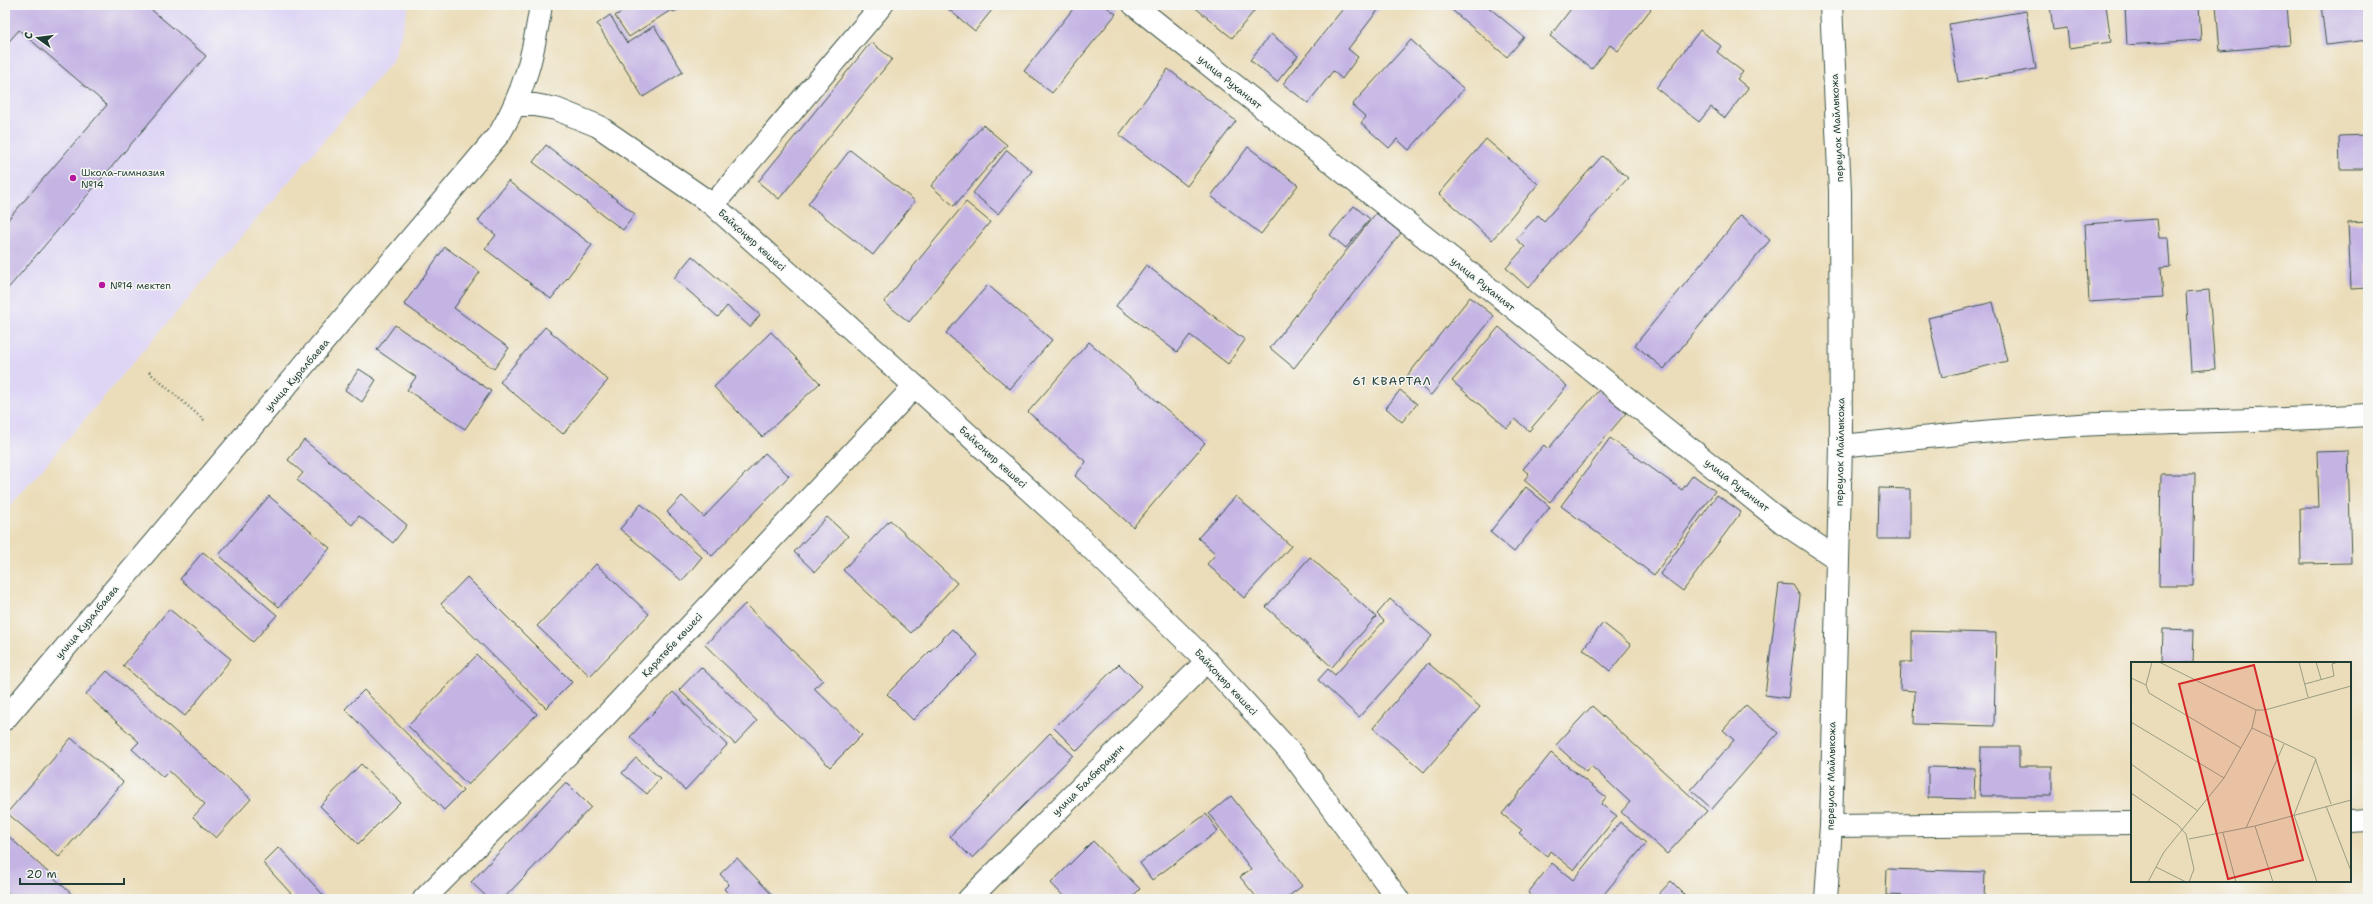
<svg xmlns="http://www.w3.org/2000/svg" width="2373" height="904" font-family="'Shantell Sans',sans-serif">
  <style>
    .built { fill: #ded5f5 }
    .building { fill: #c4b4e4 }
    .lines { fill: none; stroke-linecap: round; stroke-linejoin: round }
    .street-casing { stroke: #3e5548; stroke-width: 24 }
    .path { stroke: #3e5548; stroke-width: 2.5; stroke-dasharray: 1 3; stroke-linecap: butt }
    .street { stroke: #fff; stroke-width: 22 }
    .poi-dot { fill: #b5179e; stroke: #f6f6f2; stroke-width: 1.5 }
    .labels { text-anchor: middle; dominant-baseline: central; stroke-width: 3; stroke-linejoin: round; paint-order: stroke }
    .street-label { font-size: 10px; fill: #1f3d34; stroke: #f6f6f2 }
    .poi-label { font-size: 10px; fill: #1f3d34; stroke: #f6f6f2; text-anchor: start }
    .quarter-label { font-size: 12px; letter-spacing: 1px; fill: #1f3d34; stroke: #f6f6f2 }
    .inset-road { fill: none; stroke: #999d84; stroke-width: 1 }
    .view { fill: #d62828; fill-opacity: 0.15; stroke: #d62828; stroke-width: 2 }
    .inset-edge { fill: none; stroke: #1f3d34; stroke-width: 2 }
  </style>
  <rect width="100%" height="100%" fill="#f6f6f2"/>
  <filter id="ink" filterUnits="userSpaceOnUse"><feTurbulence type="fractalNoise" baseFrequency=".025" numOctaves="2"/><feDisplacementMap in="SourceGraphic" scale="8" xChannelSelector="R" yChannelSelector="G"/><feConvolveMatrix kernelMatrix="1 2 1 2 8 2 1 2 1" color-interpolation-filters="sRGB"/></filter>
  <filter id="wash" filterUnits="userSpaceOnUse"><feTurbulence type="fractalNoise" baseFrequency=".012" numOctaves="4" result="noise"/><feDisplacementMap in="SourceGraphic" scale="16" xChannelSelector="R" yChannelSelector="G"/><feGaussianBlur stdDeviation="0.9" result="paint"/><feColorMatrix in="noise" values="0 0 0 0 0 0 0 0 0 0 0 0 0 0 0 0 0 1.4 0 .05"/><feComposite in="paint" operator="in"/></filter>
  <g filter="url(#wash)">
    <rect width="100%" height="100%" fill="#ebddb9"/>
    <path class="built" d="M 5,5 L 409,5 L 394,59 L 5,512 Z"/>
    <g id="blocks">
      <g class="building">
        <path d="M 5,5 L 146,5 L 206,56 L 5,292 L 5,223 L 107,105 L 19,30 L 5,46 Z"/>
        <path d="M 633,5 L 668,5 L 671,10 L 629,37 L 615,16 Z"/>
        <path d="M 670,5 L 688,5 L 673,12 Z"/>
        <path d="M 943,5 L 996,5 L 975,31 Z"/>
        <path d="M 1076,5 L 1104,5 L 1116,14 L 1052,93 L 1024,71 Z"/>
        <path d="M 1192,5 L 1259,5 L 1232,38 Z"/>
        <path d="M 1346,5 L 1382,5 L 1348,49 L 1358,57 L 1342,79 L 1333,71 L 1308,103 L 1283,84 Z"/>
        <path d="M 1446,5 L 1486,5 L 1524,37 L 1507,57 Z"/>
        <path d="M 1574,5 L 1646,5 L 1651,9 L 1618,51 L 1610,45 L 1592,69 L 1550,36 Z"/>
        <path d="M 2050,5 L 2106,5 L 2111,42 L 2069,48 L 2067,28 L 2053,30 Z"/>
        <path d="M 2125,5 L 2199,5 L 2201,40 L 2127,45 Z"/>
        <path d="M 2216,5 L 2287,5 L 2290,45 L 2220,51 Z"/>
        <path d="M 2321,5 L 2364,5 L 2368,40 L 2326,45 Z"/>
        <path d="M 2026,11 L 2036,69 L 1958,82 L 1949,24 Z"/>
        <path d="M 610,15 L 627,43 L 654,26 L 683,72 L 643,97 L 597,24 Z"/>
        <path d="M 1700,30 L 1721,46 L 1717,52 L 1743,72 L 1737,79 L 1748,88 L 1725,118 L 1711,107 L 1699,122 L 1656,88 Z"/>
        <path d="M 1271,34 L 1298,56 L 1277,82 L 1250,60 Z"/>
        <path d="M 1411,40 L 1464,89 L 1409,150 L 1397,139 L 1389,148 L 1361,123 L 1366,117 L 1352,105 Z"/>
        <path d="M 871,42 L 892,59 L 779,199 L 758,182 Z"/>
        <path d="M 1168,69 L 1236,121 L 1187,186 L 1119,135 Z"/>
        <path d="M 983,125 L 1007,145 L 954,206 L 931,186 Z"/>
        <path d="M 2368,135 L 2368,169 L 2340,169 L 2339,136 Z"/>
        <path d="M 1486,139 L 1538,184 L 1492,240 L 1439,194 Z"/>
        <path d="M 546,145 L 635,214 L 623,230 L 533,162 Z"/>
        <path d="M 1248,147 L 1298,185 L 1261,234 L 1211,196 Z"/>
        <path d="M 850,150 L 915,201 L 873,255 L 808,204 Z"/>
        <path d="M 1007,150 L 1032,171 L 998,214 L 973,193 Z"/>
        <path d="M 1602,156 L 1628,178 L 1528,288 L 1506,268 L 1525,247 L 1516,239 L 1538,215 L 1544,221 Z"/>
        <path d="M 508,181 L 592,245 L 551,299 L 485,249 L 496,235 L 478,221 Z"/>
        <path d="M 966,202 L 990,222 L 909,322 L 884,302 Z"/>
        <path d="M 1354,206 L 1370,219 L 1346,248 L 1330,235 Z"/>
        <path d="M 1376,213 L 1401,233 L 1294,368 L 1270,348 Z"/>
        <path d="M 1741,215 L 1770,240 L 1664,369 L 1635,345 Z"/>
        <path d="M 2157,219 L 2159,238 L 2168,238 L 2170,267 L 2161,268 L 2163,297 L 2089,302 L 2085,224 Z"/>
        <path d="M 2368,222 L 2368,288 L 2351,289 L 2348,223 Z"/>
        <path d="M 445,247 L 480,272 L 454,308 L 509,348 L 494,369 L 404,304 Z"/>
        <path d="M 692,256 L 760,315 L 750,327 L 727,306 L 718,317 L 674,278 Z"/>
        <path d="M 1146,265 L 1245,340 L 1228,364 L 1190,335 L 1177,352 L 1116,306 Z"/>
        <path d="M 988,285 L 1052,340 L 1010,389 L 946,333 Z"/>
        <path d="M 2209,290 L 2215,369 L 2191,371 L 2186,292 Z"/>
        <path d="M 1470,297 L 1494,316 L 1431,395 L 1407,376 Z"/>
        <path d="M 1993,302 L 2007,361 L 1942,377 L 1928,318 Z"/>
        <path d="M 395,325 L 491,391 L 465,429 L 407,390 L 416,377 L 377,350 Z"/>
        <path d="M 545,327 L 608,380 L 563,434 L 500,382 Z"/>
        <path d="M 1499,327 L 1567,386 L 1529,431 L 1515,419 L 1507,428 L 1452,381 Z"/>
        <path d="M 771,332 L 820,383 L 762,437 L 714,387 Z"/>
        <path d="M 1089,342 L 1205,443 L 1133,527 L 1075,476 L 1086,462 L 1028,412 Z"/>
        <path d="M 359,369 L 376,380 L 362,402 L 345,390 Z"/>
        <path d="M 1400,390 L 1417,404 L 1402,422 L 1386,408 Z"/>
        <path d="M 1599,390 L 1626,413 L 1550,502 L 1524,480 L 1529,474 L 1523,469 L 1544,445 L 1548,449 Z"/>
        <path d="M 1610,438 L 1682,490 L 1693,475 L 1715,491 L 1654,575 L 1561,506 Z"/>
        <path d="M 304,440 L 407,525 L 393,543 L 359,516 L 352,525 L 297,480 L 303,473 L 288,460 Z"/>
        <path d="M 2348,451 L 2351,563 L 2301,564 L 2300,508 L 2319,508 L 2317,452 Z"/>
        <path d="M 765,453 L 789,476 L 712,556 L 667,512 L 682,496 L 704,517 Z"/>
        <path d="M 2161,474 L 2195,474 L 2193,586 L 2159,586 Z"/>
        <path d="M 1526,487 L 1550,507 L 1514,552 L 1490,532 Z"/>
        <path d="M 1879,488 L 1910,489 L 1910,539 L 1878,539 Z"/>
        <path d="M 1717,495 L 1741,512 L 1683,591 L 1660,574 Z"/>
        <path d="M 269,496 L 330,548 L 279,607 L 219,555 Z"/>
        <path d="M 1236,496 L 1291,546 L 1244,598 L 1207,564 L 1216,554 L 1198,538 Z"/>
        <path d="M 641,504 L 702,557 L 682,581 L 620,529 Z"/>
        <path d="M 827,517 L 848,536 L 815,572 L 794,552 Z"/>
        <path d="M 890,520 L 957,583 L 911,633 L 843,570 Z"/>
        <path d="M 203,552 L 277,615 L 253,642 L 180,579 Z"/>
        <path d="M 1310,557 L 1376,617 L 1332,667 L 1266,607 Z"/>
        <path d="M 596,564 L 649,614 L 590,676 L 537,626 Z"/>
        <path d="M 467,577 L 572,682 L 546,708 L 441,604 Z"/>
        <path d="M 1779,584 L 1793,585 L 1800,596 L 1788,698 L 1765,695 Z"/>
        <path d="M 1390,599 L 1432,636 L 1359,717 L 1318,680 L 1328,669 L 1335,675 L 1384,621 L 1377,614 Z"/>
        <path d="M 745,604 L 823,680 L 814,688 L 862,735 L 830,767 L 705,645 Z"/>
        <path d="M 169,609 L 231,659 L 185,716 L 123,666 Z"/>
        <path d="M 1603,623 L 1631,645 L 1610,671 L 1583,649 Z"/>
        <path d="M 952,629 L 978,655 L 913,720 L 887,694 Z"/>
        <path d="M 2163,629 L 2194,630 L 2193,663 L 2162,663 Z"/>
        <path d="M 1912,631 L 1996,633 L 1994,726 L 1914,724 L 1915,691 L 1900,690 L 1901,662 L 1912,662 Z"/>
        <path d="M 477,655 L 537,714 L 468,785 L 408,726 Z"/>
        <path d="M 1428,663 L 1480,707 L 1424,772 L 1373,728 Z"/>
        <path d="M 1119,664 L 1141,686 L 1077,751 L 1054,728 Z"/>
        <path d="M 701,667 L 757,721 L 735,744 L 679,690 Z"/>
        <path d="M 107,671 L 251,799 L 216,838 L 193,817 L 205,804 L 169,771 L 163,777 L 132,749 L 139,742 L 86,694 Z"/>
        <path d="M 364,690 L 463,791 L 444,810 L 345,709 Z"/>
        <path d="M 673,692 L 727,745 L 685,790 L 630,737 Z"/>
        <path d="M 1746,705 L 1778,733 L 1712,809 L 1691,790 L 1734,740 L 1723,730 Z"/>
        <path d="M 1592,706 L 1707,811 L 1667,854 L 1621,812 L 1630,802 L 1591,766 L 1586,772 L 1556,745 Z"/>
        <path d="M 1050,733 L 1073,755 L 972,858 L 950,836 Z"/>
        <path d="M 71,738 L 123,782 L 59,857 L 7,813 Z"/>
        <path d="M 1981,747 L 2019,747 L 2019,766 L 2052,766 L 2052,796 L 1980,796 Z"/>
        <path d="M 1551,753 L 1606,797 L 1601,804 L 1617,816 L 1574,870 L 1550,851 L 1547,856 L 1519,833 L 1522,830 L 1502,814 Z"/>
        <path d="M 636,758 L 660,778 L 647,794 L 622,773 Z"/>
        <path d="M 361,764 L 400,802 L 358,844 L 320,806 Z"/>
        <path d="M 1928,767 L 1975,768 L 1974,799 L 1928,798 Z"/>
        <path d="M 566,782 L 591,807 L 503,899 L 489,899 L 471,882 Z"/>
        <path d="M 1231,796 L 1302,886 L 1285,899 L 1273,899 L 1271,896 L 1267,899 L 1258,899 L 1240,877 L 1251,869 L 1209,814 Z"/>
        <path d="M 1206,814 L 1218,831 L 1152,880 L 1140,863 Z"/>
        <path d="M 1620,822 L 1646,843 L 1600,899 L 1536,899 L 1528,893 L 1552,863 L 1573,880 Z"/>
        <path d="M 5,833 L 75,897 L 73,899 L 31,899 L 28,897 L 26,899 L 15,899 L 5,890 Z"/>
        <path d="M 1093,841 L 1140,889 L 1130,899 L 1066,899 L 1051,883 Z"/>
        <path d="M 279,847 L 327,899 L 296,899 L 263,863 Z"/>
        <path d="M 737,858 L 776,899 L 734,899 L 724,889 L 729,884 L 720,874 Z"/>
        <path d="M 1887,869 L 1985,872 L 1984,899 L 1939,899 L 1939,897 L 1886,895 Z"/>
        <path d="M 1671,881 L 1689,899 L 1654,899 Z"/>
      </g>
    </g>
  </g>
  <g filter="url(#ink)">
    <use href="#blocks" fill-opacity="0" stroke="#3e5548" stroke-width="1"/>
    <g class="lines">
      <g class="street-casing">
        <g id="street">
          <path d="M 1134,5 L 1782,522 L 1836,558"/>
          <path d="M 516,105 L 535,105 L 556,109 L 598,126 L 713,205 L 915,386 L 1062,520 L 1207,661 L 1293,755 L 1398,899"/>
          <path d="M 713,205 L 882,5"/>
          <path d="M 1841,446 C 1927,437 2013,428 2100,424 C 2189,421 2279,421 2368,415"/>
          <path d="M 5,719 C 169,523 336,329 500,133 C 526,88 533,55 541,5"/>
          <path d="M 2350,821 L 2368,820"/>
          <path d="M 1831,826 L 2132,823"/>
          <path d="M 424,899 L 600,722 L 915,386"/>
          <path d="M 969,899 L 1207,661"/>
          <path d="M 1826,899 L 1831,826 L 1841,446 L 1840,191 L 1831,5"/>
        </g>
      </g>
      <path class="path" d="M 149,372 L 205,421"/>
      <use href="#street" class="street"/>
    </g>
  </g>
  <g class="poi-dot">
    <circle cx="73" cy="178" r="4"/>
    <circle cx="102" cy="285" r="4"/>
  </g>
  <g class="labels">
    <g class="street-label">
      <text transform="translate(1230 82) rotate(39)">улица Руханият</text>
      <text transform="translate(1837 128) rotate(-93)">переулок Майлыкожа</text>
      <text transform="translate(752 240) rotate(42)">Байқоңыр көшесі</text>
      <text transform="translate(1483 284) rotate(39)">улица Руханият</text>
      <text transform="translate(297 375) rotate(-49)">улица Куралбаева</text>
      <text transform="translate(1840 452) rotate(-89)">переулок Майлыкожа</text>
      <text transform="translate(993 457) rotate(42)">Байқоңыр көшесі</text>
      <text transform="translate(1737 485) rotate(38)">улица Руханият</text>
      <text transform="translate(87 622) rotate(-50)">улица Куралбаева</text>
      <text transform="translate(672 645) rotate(-47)">Қаратөбе көшесі</text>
      <text transform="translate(1226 682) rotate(47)">Байқоңыр көшесі</text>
      <text transform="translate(1831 776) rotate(-89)">переулок Майлыкожа</text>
      <text transform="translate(1088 780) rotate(-45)">улица Балбырауын</text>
    </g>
    <g class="poi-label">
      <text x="81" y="172">Школа-гимназия<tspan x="81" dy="12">№14</tspan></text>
      <text x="110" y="285">№14 мектеп</text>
    </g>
    <g class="quarter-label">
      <text x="1392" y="381">61 КВАРТАЛ</text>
    </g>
  </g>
  <g transform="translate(2131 662)">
    <rect width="220" height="220" fill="#ebddb9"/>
    <path class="inset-road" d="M 21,0 L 15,23 L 18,31 L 110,86M 28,0 L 125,48 L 134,48 L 220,24M 168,0 L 177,35M 185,0 L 190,17M 0,16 L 15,23M 174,22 L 203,14 L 201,2 L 207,0M 0,60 L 93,116M 121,66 L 184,96 L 200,142M 185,97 L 163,153 L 186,220M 0,102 L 67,149M 0,131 L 47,163 L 55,172 L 63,207 L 58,220M 195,144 L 220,209M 124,164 L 142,220M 115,166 L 153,82M 92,171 L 105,220M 58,177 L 124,164 L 220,138M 25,205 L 55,220M 17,220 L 33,190 L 93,116 L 121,66 L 125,48"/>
    <path class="view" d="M 123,3 L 172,198 L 97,217 L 48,22 Z"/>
    <rect width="220" height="220" class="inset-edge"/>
  </g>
  <rect width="2373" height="904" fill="none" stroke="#f6f6f2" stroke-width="20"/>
  <g transform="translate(38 38) rotate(284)" stroke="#f6f6f2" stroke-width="3" paint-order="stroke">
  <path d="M0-3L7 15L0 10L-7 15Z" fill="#1f3d34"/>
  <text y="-6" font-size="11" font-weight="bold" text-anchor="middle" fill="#1f3d34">С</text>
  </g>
  <path d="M20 878v6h104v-6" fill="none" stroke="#1f3d34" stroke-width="2"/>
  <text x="26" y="878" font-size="12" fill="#1f3d34" stroke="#f6f6f2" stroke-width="3" paint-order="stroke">20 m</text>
</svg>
